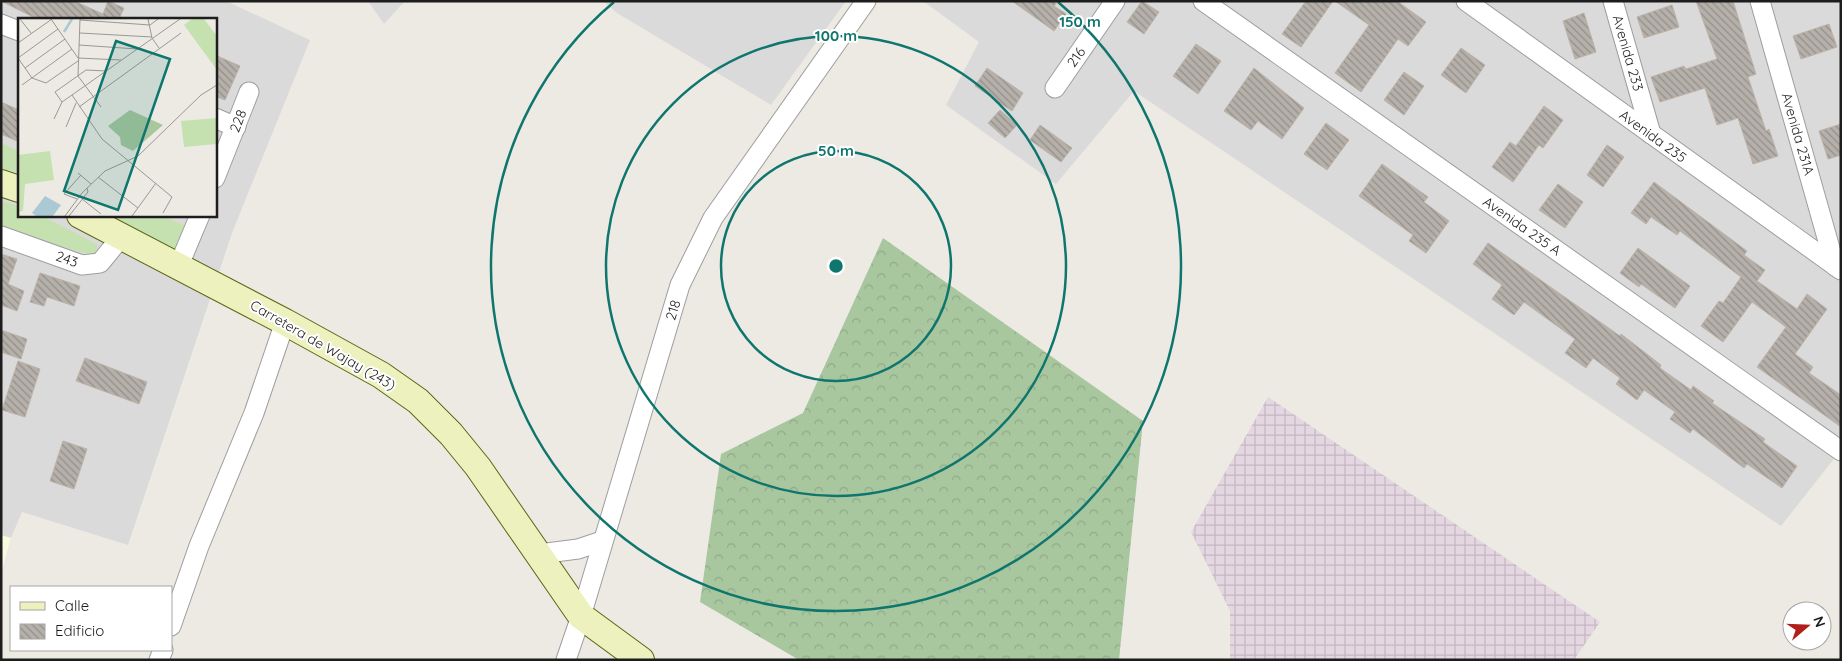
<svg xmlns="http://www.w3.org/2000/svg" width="1842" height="661" font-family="Quicksand,sans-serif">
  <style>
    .residential { fill: #dbdada; fill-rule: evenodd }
    .industrial { fill: url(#industrial-grid) }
    .education { fill: #f9fbdf }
    .grass { fill: #c6e1b0 }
    .forest { fill: url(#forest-crowns) }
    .building { fill: url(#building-back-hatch); stroke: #bdb2a8 }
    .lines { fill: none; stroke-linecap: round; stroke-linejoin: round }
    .street-casing { stroke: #9e9e9e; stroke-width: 21 }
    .secondary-casing { stroke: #596612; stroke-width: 28 }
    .street { stroke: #fff; stroke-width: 19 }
    .secondary { stroke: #ecf1be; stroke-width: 26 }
    .ring { fill: none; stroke: #0f766e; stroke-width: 2.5 }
    .labels { text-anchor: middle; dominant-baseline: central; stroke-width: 4; stroke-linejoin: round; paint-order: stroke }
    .street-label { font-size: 14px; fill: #1d1d1d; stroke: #fff }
    .inset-river { fill: none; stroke: #aac9d5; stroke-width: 2.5 }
    .inset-road { fill: none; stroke: #9a9894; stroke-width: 1 }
    .view { fill: #0f766e; fill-opacity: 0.15; stroke: #0f766e; stroke-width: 2.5 }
    .inset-edge { fill: none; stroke: #1d1d1d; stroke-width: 2.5 }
    .centre { fill: #0f766e; stroke: #fff; stroke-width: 2.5 }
    .ring-label { font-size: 15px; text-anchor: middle; font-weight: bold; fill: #0f766e; stroke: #fff; stroke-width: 4; stroke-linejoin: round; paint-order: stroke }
  </style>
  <defs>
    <pattern id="industrial-grid" width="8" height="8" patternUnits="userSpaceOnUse" patternTransform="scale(1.25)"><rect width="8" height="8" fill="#e5d7e2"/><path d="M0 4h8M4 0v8" fill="none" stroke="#c4b8c1"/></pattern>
    <pattern id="forest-crowns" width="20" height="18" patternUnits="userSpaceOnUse" patternTransform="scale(1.25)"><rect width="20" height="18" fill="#a8c79e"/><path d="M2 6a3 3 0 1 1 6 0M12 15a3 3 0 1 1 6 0" fill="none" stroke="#90aa88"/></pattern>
    <pattern id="building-back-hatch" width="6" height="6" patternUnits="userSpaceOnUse" patternTransform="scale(1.25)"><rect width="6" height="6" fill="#b6b0aa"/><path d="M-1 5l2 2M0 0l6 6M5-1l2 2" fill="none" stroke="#938f8a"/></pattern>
  </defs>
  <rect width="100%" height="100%" fill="#edeae4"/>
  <g class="residential">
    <path d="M 1,1 L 226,1 L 310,40 L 232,233 L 128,545 L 22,512 L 11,538 L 1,574 ZM 19,19 L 215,19 L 215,215 L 19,215 Z"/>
    <path d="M 368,1 L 405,1 L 384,24 Z"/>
    <path d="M 603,1 L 846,1 L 771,105 L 617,13 Z"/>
    <path d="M 923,1 L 1841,1 L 1841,457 L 1837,455 L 1781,526 L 1134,91 L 1056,184 L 946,105 L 979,42 Z"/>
  </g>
  <path class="industrial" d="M 1268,397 L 1600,622 L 1574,660 L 1230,660 L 1230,611 L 1191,532 Z"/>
  <path class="education" d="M 1,535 L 11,538 L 1,574 Z"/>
  <g class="grass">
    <path d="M 1,143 L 19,151 L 19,172 L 1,169 Z"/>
    <path d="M 1,201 L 19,206 L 19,215 L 41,215 L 98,245 L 94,256 L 1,228 Z"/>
    <path d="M 109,215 L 161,215 L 186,226 L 178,253 Z"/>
  </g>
  <path class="forest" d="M 883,238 L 1143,421 L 1119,660 L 799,660 L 700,602 L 721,454 L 803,413 Z"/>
  <g class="building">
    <path d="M 1,1 L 74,1 L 103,14 L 108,1 L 124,8 L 119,19 L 37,19 Z"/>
    <path d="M 1012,1 L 1058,1 L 1054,6 L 1066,14 L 1054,31 Z"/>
    <path d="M 1142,1 L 1159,12 L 1144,34 L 1127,22 Z"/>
    <path d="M 1306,1 L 1333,1 L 1301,47 L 1282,34 Z"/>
    <path d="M 1335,1 L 1397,1 L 1426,22 L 1408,46 L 1398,39 L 1361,92 L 1335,73 L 1369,25 Z"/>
    <path d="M 1696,1 L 1733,1 L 1756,74 L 1748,77 L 1766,131 L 1769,129 L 1778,156 L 1753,164 L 1738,118 L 1717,125 L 1705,88 L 1660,102 L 1651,77 L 1684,66 L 1686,69 L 1717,59 Z"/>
    <path d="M 1672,5 L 1679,27 L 1644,38 L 1637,17 Z"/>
    <path d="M 1584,13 L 1596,52 L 1575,59 L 1563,21 Z"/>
    <path d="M 1829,24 L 1837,47 L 1801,59 L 1793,36 Z"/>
    <path d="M 1196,44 L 1221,61 L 1198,94 L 1173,76 Z"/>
    <path d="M 1461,48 L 1485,65 L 1466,93 L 1441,75 Z"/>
    <path d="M 215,55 L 240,66 L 225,100 L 215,96 Z"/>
    <path d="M 987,68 L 1023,93 L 1012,111 L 975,86 Z"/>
    <path d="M 1254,68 L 1304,108 L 1282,139 L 1258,121 L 1251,130 L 1224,111 Z"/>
    <path d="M 1404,72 L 1424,86 L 1404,115 L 1384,100 Z"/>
    <path d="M 1,102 L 19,110 L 19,142 L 1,134 Z"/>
    <path d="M 1544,106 L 1563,120 L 1543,148 L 1539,145 L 1513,182 L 1492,167 L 1510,142 L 1516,146 Z"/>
    <path d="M 1000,110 L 1017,125 L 1005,138 L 988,123 Z"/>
    <path d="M 1326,123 L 1349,140 L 1327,170 L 1304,154 Z"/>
    <path d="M 1841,124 L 1841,155 L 1828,159 L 1819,131 Z"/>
    <path d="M 1040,125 L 1072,148 L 1061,162 L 1030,140 Z"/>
    <path d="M 1607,145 L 1624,157 L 1603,187 L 1587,175 Z"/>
    <path d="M 1382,164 L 1428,197 L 1424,202 L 1449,221 L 1426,253 L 1409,241 L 1413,235 L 1359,196 Z"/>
    <path d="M 1654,182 L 1747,251 L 1744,255 L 1765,270 L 1757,281 L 1797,309 L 1807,294 L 1827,309 L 1795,354 L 1813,367 L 1809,373 L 1841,395 L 1841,427 L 1757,367 L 1786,327 L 1752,302 L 1723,342 L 1701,326 L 1719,301 L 1723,303 L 1741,277 L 1680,231 L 1677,235 L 1651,217 L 1646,224 L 1631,213 Z"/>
    <path d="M 1558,184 L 1583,202 L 1565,228 L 1539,210 Z"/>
    <path d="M 1488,243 L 1620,336 L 1621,334 L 1661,365 L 1660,368 L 1691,390 L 1693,386 L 1714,401 L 1712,403 L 1765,439 L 1763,442 L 1797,466 L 1782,488 L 1747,464 L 1744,468 L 1693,429 L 1690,433 L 1670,419 L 1675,412 L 1644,390 L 1637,400 L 1616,384 L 1620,378 L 1593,358 L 1586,368 L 1565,353 L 1575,339 L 1524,302 L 1514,315 L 1492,299 L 1502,285 L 1473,264 Z"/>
    <path d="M 1638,248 L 1690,286 L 1675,308 L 1641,284 L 1639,287 L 1620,273 Z"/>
    <path d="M 1,254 L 17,259 L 8,284 L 24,291 L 17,311 L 1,305 Z"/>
    <path d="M 40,273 L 80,286 L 74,306 L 47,297 L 44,306 L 30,302 Z"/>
    <path d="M 1,330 L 27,339 L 21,359 L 1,352 Z"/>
    <path d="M 85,358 L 147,382 L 139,404 L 76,381 Z"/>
    <path d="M 18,361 L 40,369 L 25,417 L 2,410 Z"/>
    <path d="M 63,441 L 87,449 L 74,489 L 50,481 Z"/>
  </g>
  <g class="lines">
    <g class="street-casing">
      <g id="street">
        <path d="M 1203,1 L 1841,451"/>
        <path d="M 1466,1 L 1841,270"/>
        <path d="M 1613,1 L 1651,134"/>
        <path d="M 1760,1 L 1835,266"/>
        <path d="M 1,24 L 19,31"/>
        <path d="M 1055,88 L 1115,1"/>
        <path d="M 215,118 L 236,127"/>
        <path d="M 215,178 L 249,92"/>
        <path d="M 1,236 L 82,265 L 100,263 L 122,236"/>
        <path d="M 179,265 L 200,215"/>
        <path d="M 539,554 L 578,549 L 602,541"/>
        <path d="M 171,626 L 199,546 L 254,413 L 285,322"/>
        <path d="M 159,660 L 163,650"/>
        <path d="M 566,660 L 581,616 L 680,285 L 713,218 L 866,1"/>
      </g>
    </g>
    <g class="secondary-casing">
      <g id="secondary">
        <path d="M 1,183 L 19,189"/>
        <path d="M 80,215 L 285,322 L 381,375 L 418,401 L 451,434 L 478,467 L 581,616 L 641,660"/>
      </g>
    </g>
    <use href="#street" class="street"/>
    <use href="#secondary" class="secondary"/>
  </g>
  <g class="ring">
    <circle cx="836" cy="266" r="115"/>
    <circle cx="836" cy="266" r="230"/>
    <path d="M1058 2A345 345 0 1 1 614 2"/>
  </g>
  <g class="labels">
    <g class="street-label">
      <text transform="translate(1628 53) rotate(74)">Avenida 233</text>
      <text transform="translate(1076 57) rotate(-55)">216</text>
      <text transform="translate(238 121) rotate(-69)">228</text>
      <text transform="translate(1798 134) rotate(74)">Avenida 231A</text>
      <text transform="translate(1653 136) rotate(36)">Avenida 235</text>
      <text transform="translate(1522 226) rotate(35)">Avenida 235 A</text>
      <text transform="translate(67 259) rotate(19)">243</text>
      <text transform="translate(673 310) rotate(-73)">218</text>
      <text transform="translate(323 345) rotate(30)">Carretera de Wajay (243)</text>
    </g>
  </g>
  <g transform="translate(18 18)">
    <rect width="199" height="199" fill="#edeae4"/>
    <path d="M 174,1 L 186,1 L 199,18 L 199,52 L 166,7 Z" fill="#c6e1b0"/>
    <path d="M 112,92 L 145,107 L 115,133 L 103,127 L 102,119 L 90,108 Z" fill="#a8c79e"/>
    <path d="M 199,100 L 199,126 L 166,129 L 163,103 ZM 32,133 L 36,162 L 7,166 L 5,193 L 0,194 L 0,137 Z" fill="#c6e1b0"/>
    <path d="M 27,178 L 43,187 L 35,198 L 18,198 L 14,195 Z" fill="#aac9d5"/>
    <path class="inset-river" d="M 46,14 L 54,1"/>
    <path class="inset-road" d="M 2,1 L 13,15M 33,1 L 60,40 L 103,42M 62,1 L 60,58 L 83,89M 130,1 L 134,20 L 141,30M 62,2 L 132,7 L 140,1M 62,15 L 134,19M 0,25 L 34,1M 61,27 L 119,31M 0,40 L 14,60 L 28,65 L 60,43M 0,40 L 40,11M 7,50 L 47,21M 4,67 L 54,31M 54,77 L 84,121 L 154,179 L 145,195M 44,84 L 37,74 L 68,52 L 88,53M 61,89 L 163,15M 36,101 L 44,84 L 162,1M 48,109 L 58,85M 60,155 L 73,166M 80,159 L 120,190M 59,181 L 46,176 L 63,157M 64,181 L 83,196M 47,198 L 64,175 L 87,153 L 120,138 L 183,77 L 199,67M 51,198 L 70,174 L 69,170M 114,198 L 138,165"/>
    <path class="view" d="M 98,23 L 152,41 L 100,192 L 46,173 Z"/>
    <rect width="199" height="199" class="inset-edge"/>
  </g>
  <circle cx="836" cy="266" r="8" class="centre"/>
  <g class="ring-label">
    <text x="1080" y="27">150 m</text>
    <text x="836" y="41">100 m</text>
    <text x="836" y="156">50 m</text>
  </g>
  <rect width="1842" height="661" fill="none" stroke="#1d1d1d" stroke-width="5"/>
  <rect x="10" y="586" width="162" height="65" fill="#ffffff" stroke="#a5a5a5"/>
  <rect x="20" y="602" width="25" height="8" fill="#ecf1be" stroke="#a5a5a5"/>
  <text x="55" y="611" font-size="15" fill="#1d1d1d">Calle</text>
  <rect x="20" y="624" width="25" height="15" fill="url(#building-back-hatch)" stroke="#a5a5a5"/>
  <text x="55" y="636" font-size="15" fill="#1d1d1d">Edificio</text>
  <g transform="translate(1807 626) rotate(71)"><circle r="24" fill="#ffffff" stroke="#a5a5a5"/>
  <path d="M0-4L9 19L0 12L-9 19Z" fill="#b21f18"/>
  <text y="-8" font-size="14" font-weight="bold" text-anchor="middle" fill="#1d1d1d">N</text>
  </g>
</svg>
